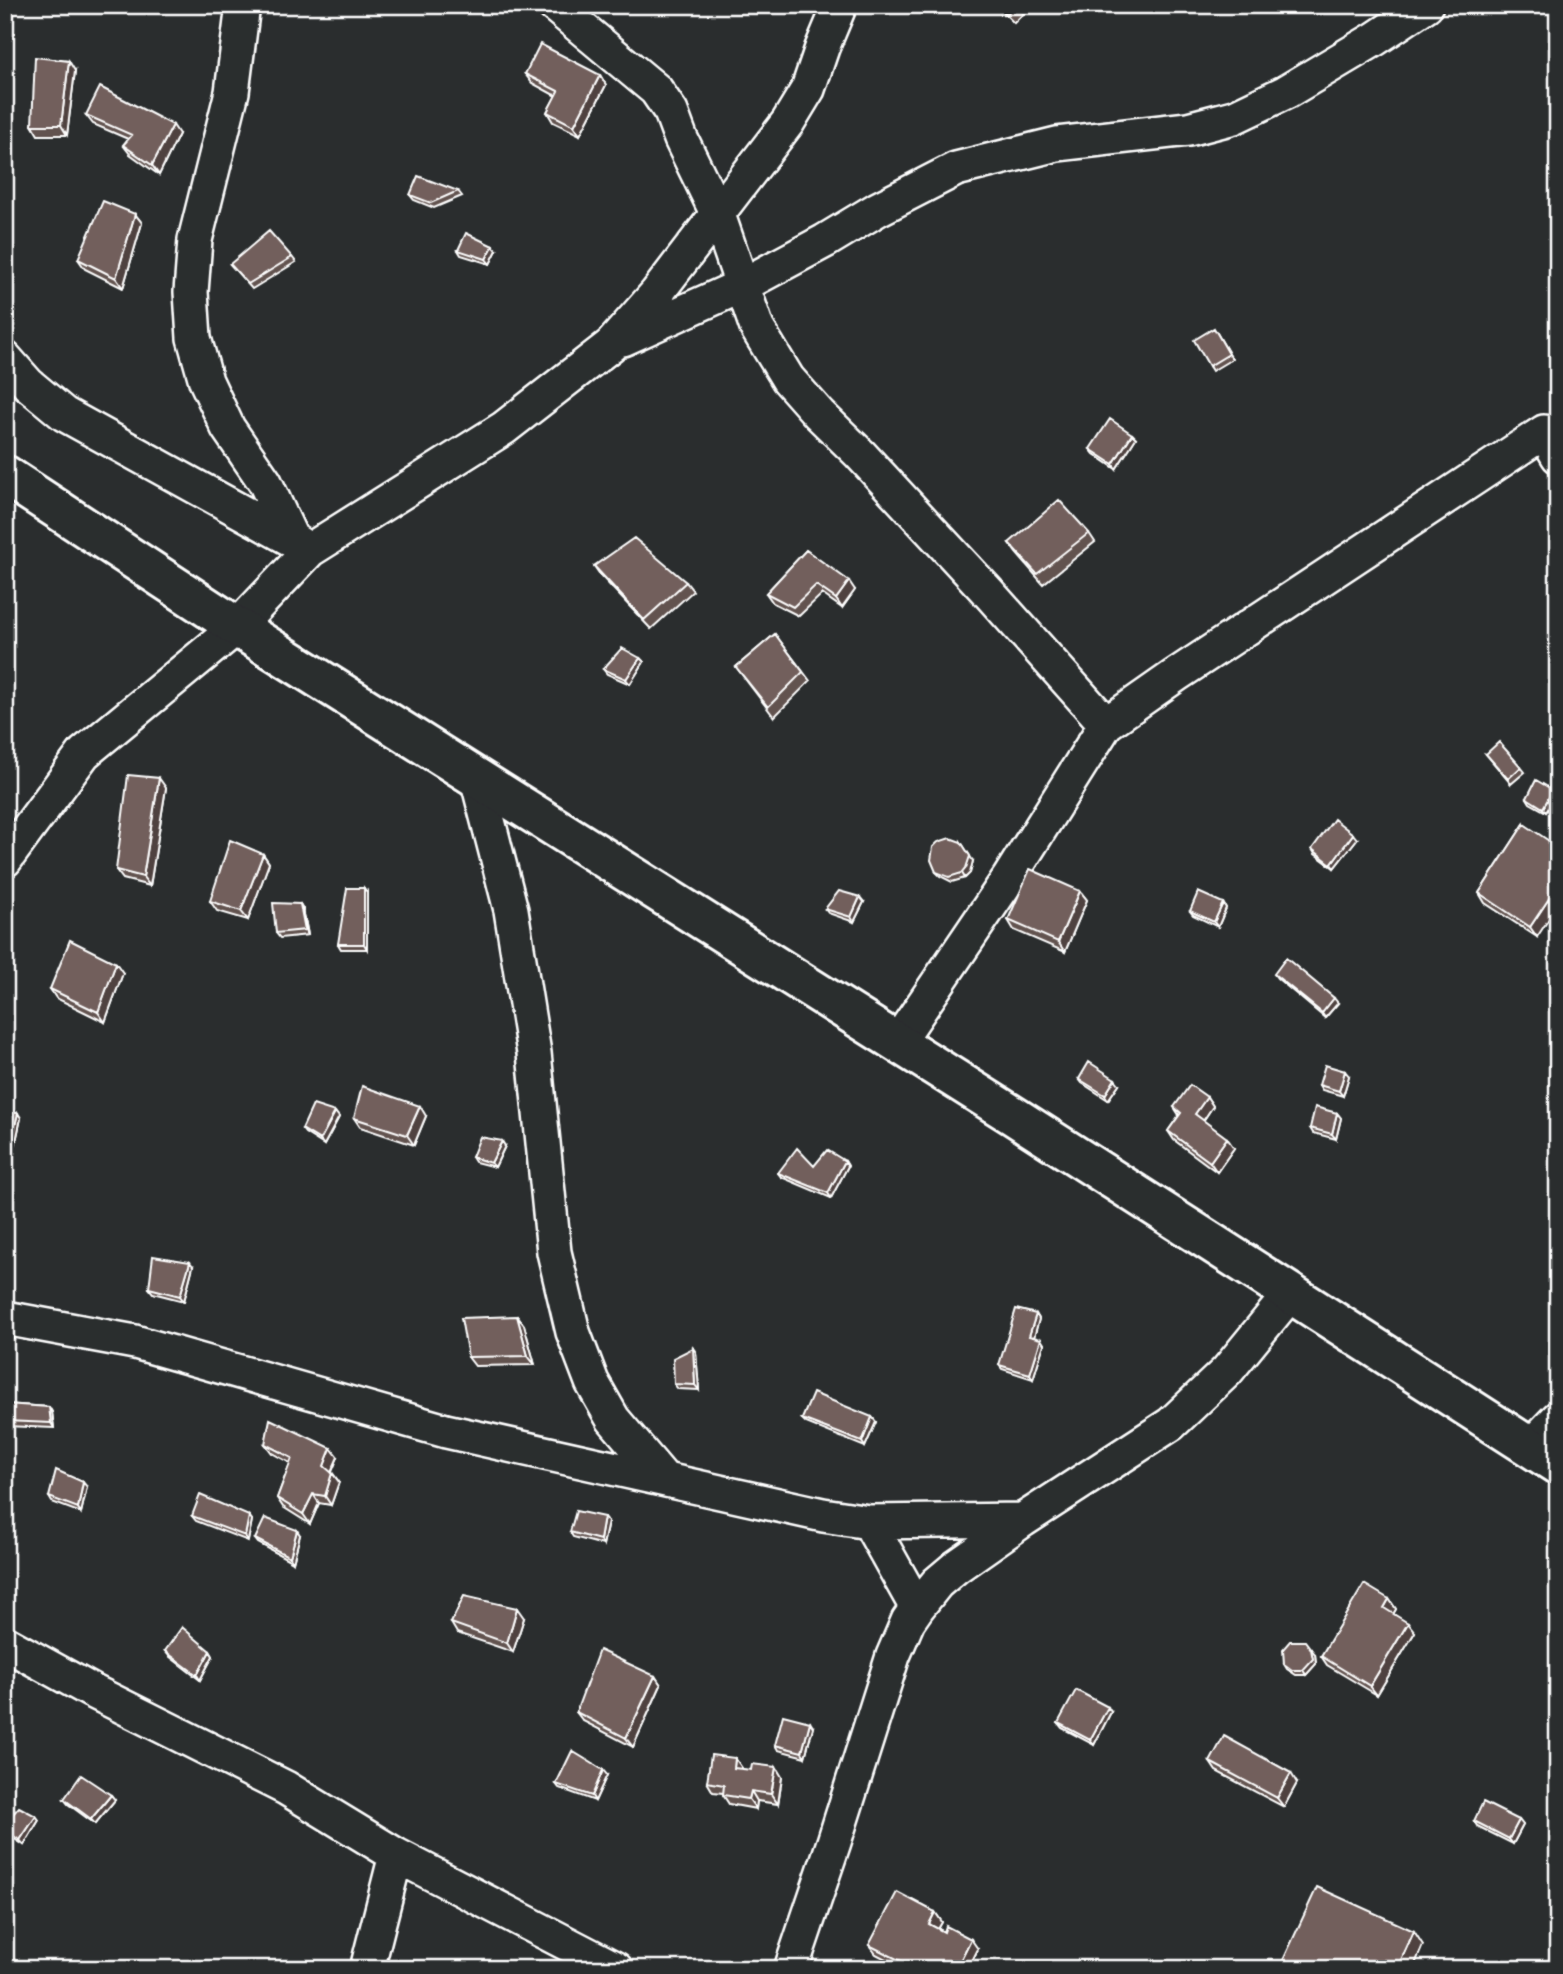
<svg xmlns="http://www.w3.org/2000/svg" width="1563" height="1974" font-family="Caveat,sans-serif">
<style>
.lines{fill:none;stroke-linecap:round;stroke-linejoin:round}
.street-casing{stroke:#fff;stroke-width:38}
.secondary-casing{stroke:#fff;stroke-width:44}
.street{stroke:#2a2d2e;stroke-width:33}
.secondary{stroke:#2a2d2e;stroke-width:38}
.wall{fill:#62524f;stroke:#fff;stroke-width:2}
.shaded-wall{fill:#504240;stroke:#fff;stroke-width:2}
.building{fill:#725f5c;stroke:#fff;stroke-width:2}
</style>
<rect width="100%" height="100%" fill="#2a2d2e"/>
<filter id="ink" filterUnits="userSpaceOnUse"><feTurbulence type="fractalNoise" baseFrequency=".0143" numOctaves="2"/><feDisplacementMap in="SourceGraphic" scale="14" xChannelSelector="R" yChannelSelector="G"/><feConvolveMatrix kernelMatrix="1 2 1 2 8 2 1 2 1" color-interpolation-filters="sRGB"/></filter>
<g filter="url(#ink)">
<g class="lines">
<g class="street-casing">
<path id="street" d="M243,5L232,92L195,240L191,292L194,338L206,381L228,428L265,482L292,540
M554,5L656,90L671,112L681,139L718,215L757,328L788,379L819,414L860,454L988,592L1106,724
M623,339L741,286L825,241L878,209L956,169L1057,144L1188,129L1234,117L1286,92L1375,39L1426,5
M5,358L28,384L64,414L298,543
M477,778L511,910L534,1053L554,1252L573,1332L592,1382L613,1419L664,1479
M5,860L84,753L237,627L310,550L504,428L611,345L656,294L788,122L808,89L822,48L840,5
M897,1043L1009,878L1106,724L1176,675L1544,432L1558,456
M5,1318L135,1342L446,1431L823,1515L869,1522L1023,1520
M1530,1447L1558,1418
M869,1522L917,1608
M5,1643L92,1691L286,1788L396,1855L616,1969
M367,1969L396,1855
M791,1969L834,1842L893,1656L908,1621L917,1608L937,1583L956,1567L1023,1520L1171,1424L1227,1371L1290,1294"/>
</g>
<g class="secondary-casing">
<path id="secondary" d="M5,475L237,627L1014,1116L1558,1465"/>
</g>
<use href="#street" class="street"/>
<use href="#secondary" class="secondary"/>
</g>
<path class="wall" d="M996,5H1032L1014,23Z
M75,71L67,135H38L32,125Z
M525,74L600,75L606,85L580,135L553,122L547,112L556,96L532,83Z
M86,115L179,134L159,175L130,154L123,145L128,139L93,124Z
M458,191L462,196L434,208L414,200L410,195Z
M135,214L142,223L123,288L85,269L78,259Z
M458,250H497L490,264L461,255Z
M292,257L296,262L252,289L230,264Z
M1217,333L1232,359L1212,371L1209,366Z
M1132,434L1136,438L1116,469L1094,454L1090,449Z
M1089,533L1095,542L1043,584L1016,553L1009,543Z
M806,550L855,590L842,608L822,594L799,616L773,603L766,593Z
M594,566L686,582L693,591L651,629L601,576Z
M775,634L810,681L774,717L736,667Z
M640,658L644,662L630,684L607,674L603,669Z
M1486,754L1521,767L1525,772L1511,784Z
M166,788L150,886L123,879L116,870Z
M1553,790L1557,795L1546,812L1530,803L1527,798Z
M1524,824L1537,937L1485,903L1479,893Z
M1357,839L1334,868L1315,854L1312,849Z
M263,854L269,863L248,920L217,911L210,901Z
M973,861L970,873L965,878L952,882L940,876L936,872Z
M1080,891L1087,900L1065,952L1014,930L1008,920Z
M367,892V949H341L338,944Z
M864,902L854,922L828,913L825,909Z
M1223,903L1226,908L1218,927L1193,915L1190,911Z
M300,904L303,909L308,935L280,938L276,933Z
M123,973L105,1022L56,998L50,989Z
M1274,974L1338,1003L1325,1018L1277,978Z
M1349,1076L1343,1096L1322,1090L1319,1085Z
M1079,1079L1119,1084L1108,1100L1082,1083Z
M1207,1097L1213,1106L1203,1121L1234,1148L1217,1172L1174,1140L1168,1131L1179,1115L1174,1107Z
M5,1112L21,1118L13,1155L5,1153Z
M335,1112L339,1117L324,1145L305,1133L302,1129Z
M1337,1113L1341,1118L1336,1139L1313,1133L1310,1128Z
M426,1116L414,1145L360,1127L354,1118Z
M505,1146L495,1167L475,1162L472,1157Z
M845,1161L848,1166L831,1198L781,1177L778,1173Z
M193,1266L184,1301L153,1293L149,1288Z
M1036,1314L1039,1319L1034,1337L1044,1344L1033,1379L1002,1369L999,1365Z
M517,1316L524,1325L535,1365L475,1366L468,1357Z
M696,1352L699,1390L678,1389L674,1384Z
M5,1404L49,1407L52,1412L54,1428L5,1426Z
M872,1417L876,1422L865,1447L806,1423L802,1419Z
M265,1444L338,1457L332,1472L339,1482L331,1505L319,1503L310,1524L283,1507L277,1498L290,1463L272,1453Z
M87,1487L81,1513L52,1502L49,1497Z
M192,1516H249L252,1520L248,1541L196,1521Z
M608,1522L603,1545L573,1537L570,1532Z
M300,1535L293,1562L258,1543L255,1539Z
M1389,1599L1396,1609L1393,1614L1415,1632L1377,1695L1327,1665L1321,1656Z
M524,1618L513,1652L457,1633L451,1623Z
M165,1651H210L213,1656L200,1680L169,1656Z
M1315,1654L1316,1664L1306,1675H1296L1287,1669L1284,1664Z
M655,1676L661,1685L633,1747L583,1721L576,1712Z
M1111,1712L1094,1745L1062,1728L1058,1723Z
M813,1727L805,1757L778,1750L775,1745Z
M735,1758L742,1769L782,1777L778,1804L757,1801L756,1809L729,1804L723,1795V1793L713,1792L707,1782Z
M1210,1762L1297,1783L1284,1807L1216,1771Z
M607,1775L595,1801L559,1788L556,1784Z
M111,1795L115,1800L95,1824L68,1804L64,1799Z
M36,1816L39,1820L24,1845L5,1833V1823Z
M1519,1820L1523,1825L1513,1844L1477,1826L1474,1821Z
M935,1912L942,1922L938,1929L978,1949L968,1969H905L876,1954L869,1945Z"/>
<path class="shaded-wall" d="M5,5H14L5,18Z
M69,61L75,71L67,135L61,125Z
M600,75L606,85L580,135L574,126Z
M173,125L179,134L159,175L152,165Z
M135,214L142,223L123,288L116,278Z
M493,246L497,250L490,264L486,259Z
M1132,434L1136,438L1116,469L1113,464Z
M849,581L855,590L842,608L836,599Z
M640,658L644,662L630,684L626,679Z
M159,778L166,788L150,886L143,877Z
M1553,790L1557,795L1546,812L1543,808Z
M1353,834L1357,839L1334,868L1331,864Z
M961,842L973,861L970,873L965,878L962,873Z
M263,854L269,863L248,920L241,911Z
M1558,885V905L1537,937L1530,927Z
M364,888L367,892V949L364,944Z
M1080,891L1087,900L1065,952L1058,942Z
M860,897L864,902L854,922L851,917Z
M1223,903L1226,908L1218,927L1214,922Z
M300,904L303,909L308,935L305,930Z
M116,963L123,973L105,1022L98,1012Z
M1334,998L1338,1003L1325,1018L1322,1013Z
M1345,1071L1349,1076L1343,1096L1339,1091Z
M1115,1079L1119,1084L1108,1100L1105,1095Z
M1207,1097L1213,1106L1201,1124L1195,1114Z
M420,1106L426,1116L414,1145L407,1135Z
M335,1112L339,1117L324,1145L320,1140Z
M18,1113L21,1118L13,1155L9,1150Z
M1337,1113L1341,1118L1336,1139L1332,1134Z
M1227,1138L1234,1148L1217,1172L1210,1162Z
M502,1141L505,1146L495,1167L491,1163Z
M845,1161L848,1166L831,1198L828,1193Z
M190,1262L193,1266L184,1301L180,1296Z
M1036,1314L1039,1319L1033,1341L1029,1336Z
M517,1316L524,1325L535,1365L528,1356Z
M1041,1339L1044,1344L1033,1379L1030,1374Z
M693,1348L696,1352L699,1390L695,1385Z
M49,1407L52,1412L54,1428L51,1423Z
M872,1417L876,1422L865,1447L862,1442Z
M331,1448L338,1457L330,1475L324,1466Z
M332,1473L339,1482L331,1505L325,1496Z
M83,1482L87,1487L81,1513L78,1508Z
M313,1494L319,1503L310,1524L303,1514Z
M249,1516L252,1520L248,1541L245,1536Z
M604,1517L608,1522L603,1545L600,1540Z
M297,1530L300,1535L293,1562L290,1557Z
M1389,1599L1396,1609L1391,1618L1384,1608Z
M517,1608L524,1618L513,1652L507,1643Z
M1408,1623L1415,1632L1377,1695L1370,1686Z
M1311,1649L1315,1654L1316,1664L1306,1675L1303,1670Z
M210,1651L213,1656L200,1680L197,1675Z
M655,1676L661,1685L633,1747L626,1738Z
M1108,1707L1111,1712L1094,1745L1090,1740Z
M810,1722L813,1727L805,1757L802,1752Z
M735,1758L742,1768L740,1777L734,1768Z
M776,1767L782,1777L778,1804L771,1794Z
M603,1770L607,1775L595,1801L592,1796Z
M1291,1773L1297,1783L1284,1807L1277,1798Z
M751,1791L757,1801L756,1809L749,1799Z
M111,1795L115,1800L95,1824L91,1819Z
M36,1816L39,1820L24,1845L20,1840Z
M1519,1820L1523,1825L1513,1844L1509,1839Z
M935,1912L942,1922L936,1933L929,1924Z
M1414,1931L1423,1945L1413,1969H1397Z
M971,1939L978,1949L968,1969H956Z"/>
<path class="building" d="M999,5H1015L1007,14Z
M540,44L600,75L574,126L547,112L558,91L525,74Z
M35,57L69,61L61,125H32Z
M100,87L173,125L152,165L123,145L132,135L86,115Z
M418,176L458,191L431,203L410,195Z
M103,201L135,214L116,278L78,259Z
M269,231L292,257L248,284L230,264Z
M466,233L493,246L486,259L458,250Z
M1214,328L1229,354L1209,366L1194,340Z
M1110,419L1132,434L1113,464L1090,449Z
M1059,500L1089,533L1037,574L1009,543Z
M634,538L686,582L644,620L594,566Z
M806,550L849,581L836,599L816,585L793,607L766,593Z
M775,634L803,672L768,707L736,667Z
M622,648L640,658L626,679L603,669Z
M1499,742L1521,767L1508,779L1486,754Z
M128,775L159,778L143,877L116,870Z
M1536,780L1553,790L1543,808L1527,798Z
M1334,819L1353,834L1331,864L1312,849Z
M1524,824L1558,847V885L1530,927L1479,893Z
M950,838L961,842L970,856L966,868L962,873L949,877L936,872L931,860L933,847L938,842Z
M230,840L263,854L241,911L210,901Z
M1030,869L1080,891L1058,942L1008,920Z
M347,888H364V944H338Z
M839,891L860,897L851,917L825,909Z
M1198,892L1223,903L1214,922L1190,911Z
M273,903L300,904L305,930L276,933Z
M70,940L116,963L98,1012L50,989Z
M1286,958L1334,998L1322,1013L1274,974Z
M1089,1062L1115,1079L1105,1095L1079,1079Z
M1325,1065L1345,1071L1339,1091L1319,1085Z
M1190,1085L1207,1097L1195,1114L1227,1138L1210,1162L1168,1131L1181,1113L1174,1107Z
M362,1086L420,1106L407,1135L354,1118Z
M313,1105L335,1112L320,1140L302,1129Z
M1315,1107L1337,1113L1332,1134L1310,1128Z
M5,1112L18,1113L9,1150L5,1149Z
M480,1137L502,1141L491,1163L472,1157Z
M797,1148L814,1166L827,1150L845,1161L828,1193L778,1173Z
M153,1256L190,1262L180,1296L149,1288Z
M1016,1309L1036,1314L1029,1336L1041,1339L1030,1374L999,1365Z
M517,1316L528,1356L468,1357L461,1318Z
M693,1348L695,1385L674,1384L673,1358Z
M813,1393L872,1417L862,1442L802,1419Z
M5,1404L49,1407L51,1423L5,1421Z
M270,1419L331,1448L324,1466L332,1473L325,1496L313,1494L303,1514L277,1498L292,1458L265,1444Z
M56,1470L83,1482L78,1508L49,1497Z
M200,1495L249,1516L245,1536L192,1516Z
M576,1511L604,1517L600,1540L570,1532Z
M265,1518L297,1530L290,1557L255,1539Z
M1364,1584L1389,1599L1384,1608L1408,1623L1370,1686L1321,1656Z
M464,1596L517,1608L507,1643L451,1623Z
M182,1627L210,1651L197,1675L165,1651Z
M1290,1641H1305L1311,1649L1313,1659L1303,1670H1292L1284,1664L1283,1649Z
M599,1650L655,1676L626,1738L576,1712Z
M1076,1690L1108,1707L1090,1740L1058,1723Z
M783,1715L810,1722L802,1752L775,1745Z
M1224,1736L1291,1773L1277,1798L1210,1762Z
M572,1751L603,1770L592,1796L556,1784Z
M711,1755L735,1758L734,1768L751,1770L752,1764L776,1767L771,1794L751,1791L749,1799L723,1795L724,1785L707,1782Z
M81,1775L111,1795L91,1819L64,1799Z
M1483,1802L1519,1820L1509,1839L1474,1821Z
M19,1807L36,1816L20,1840L5,1831V1823Z
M1317,1887L1414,1931L1397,1969H1279Z
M897,1892L935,1912L929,1924L944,1932L946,1926L971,1939L956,1969H910L911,1966L869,1945Z"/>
</g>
<rect width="1563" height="1974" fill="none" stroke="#2a2d2e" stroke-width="28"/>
<rect x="14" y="14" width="1535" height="1946" fill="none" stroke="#fff" stroke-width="2.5" filter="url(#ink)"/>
</svg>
